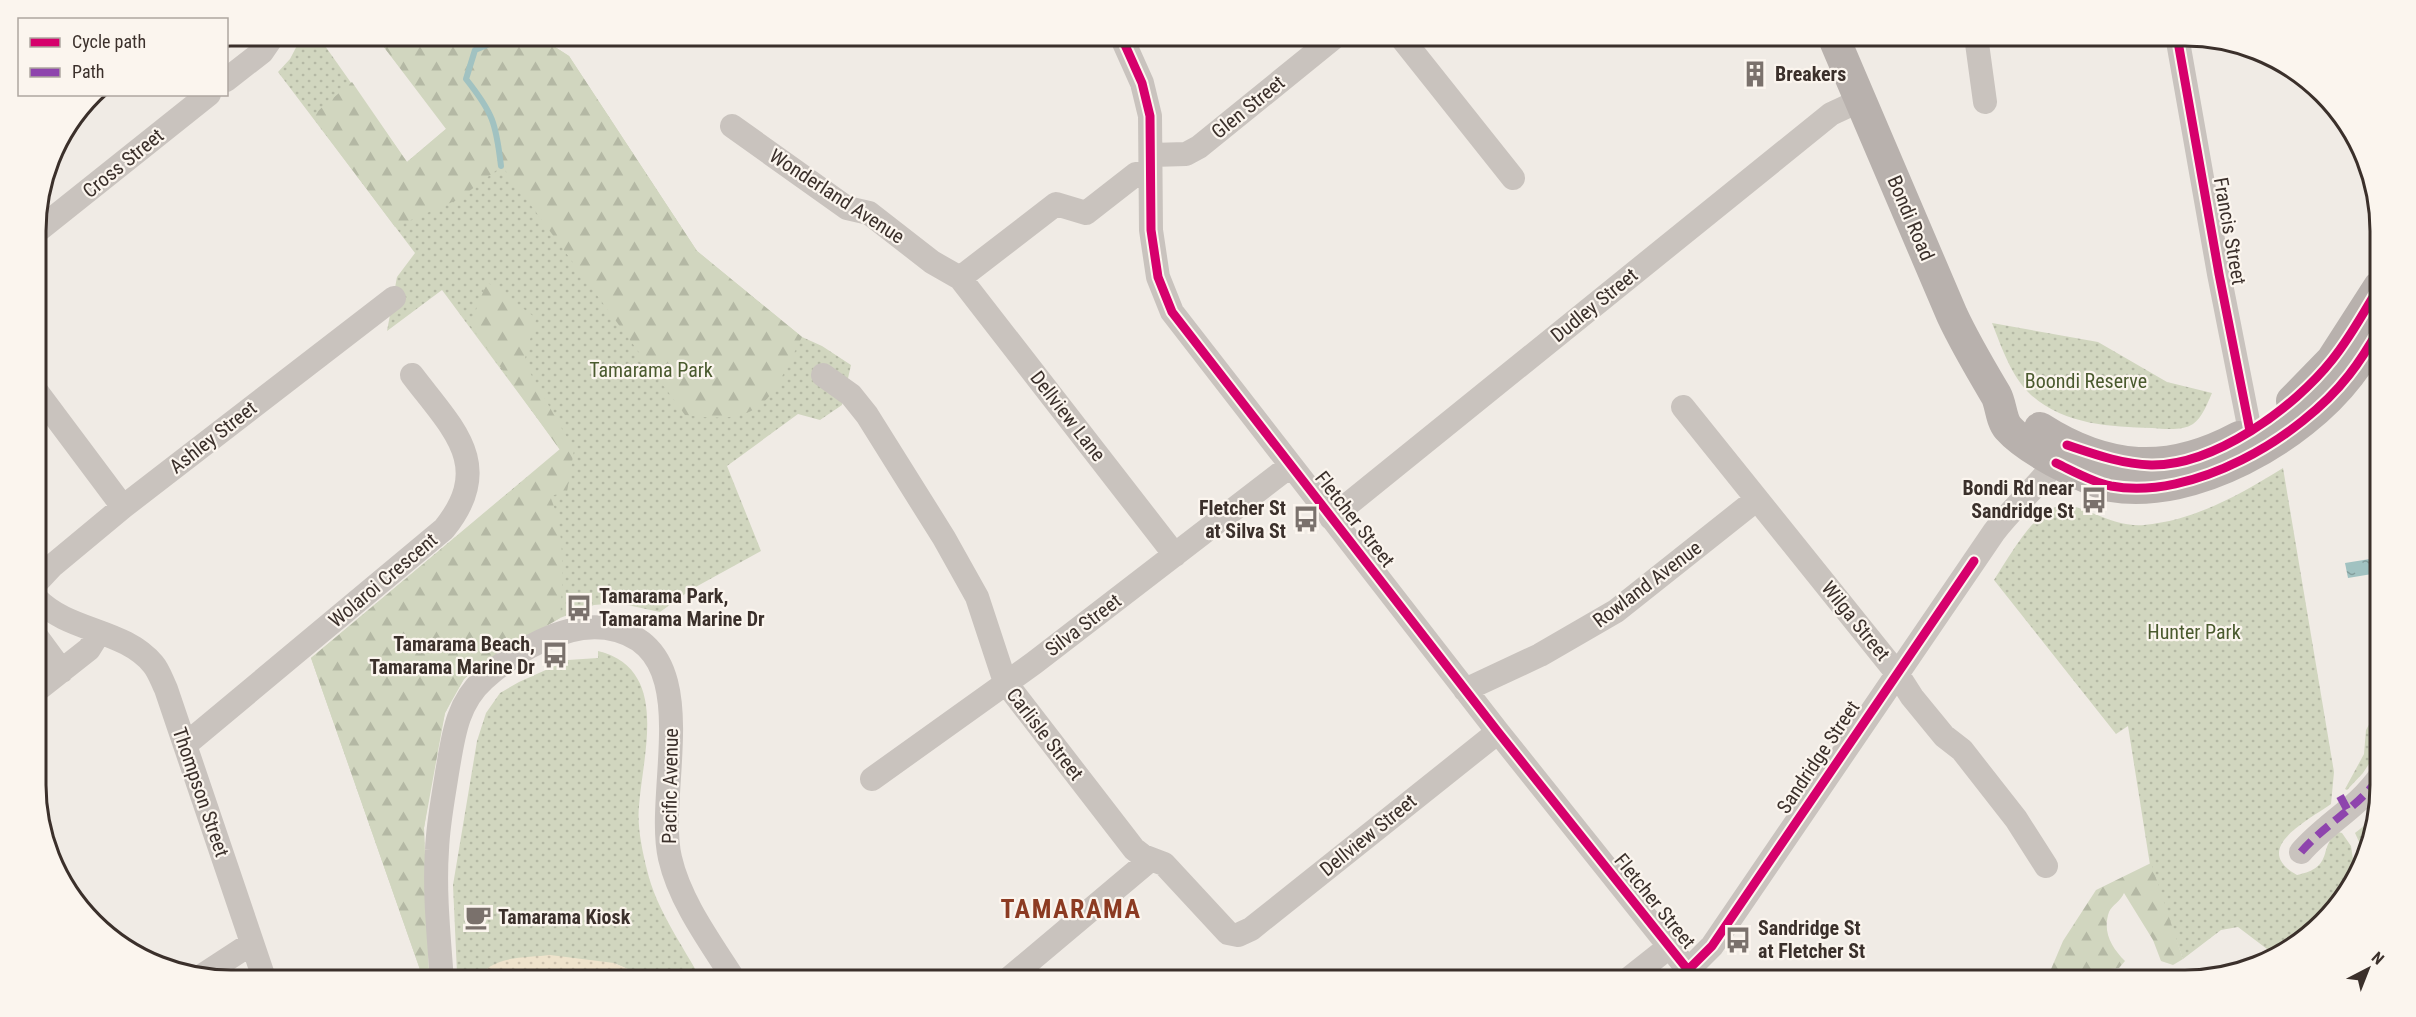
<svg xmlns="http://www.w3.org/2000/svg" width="2416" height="1017" font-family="'Roboto Condensed',sans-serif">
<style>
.grass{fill:url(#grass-dots)}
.forest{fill:url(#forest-firs)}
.sand{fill:url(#sand-dots)}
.water{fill:url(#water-ripples)}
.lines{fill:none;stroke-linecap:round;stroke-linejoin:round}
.stream{stroke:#a1c2c1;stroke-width:6}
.minor{stroke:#c9c3be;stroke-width:24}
.major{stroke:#b8b1ad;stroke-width:32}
.quiet{stroke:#8e44ad;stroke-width:8;stroke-dasharray:15 8;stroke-linecap:butt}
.cycleway-casing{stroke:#fbf5ee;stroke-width:13}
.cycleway{stroke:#d6006c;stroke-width:9}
.labels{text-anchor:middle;stroke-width:4.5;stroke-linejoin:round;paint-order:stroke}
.poi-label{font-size:20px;font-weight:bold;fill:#3b302b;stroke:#fbf5ee;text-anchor:start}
.street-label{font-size:20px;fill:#3b302b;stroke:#fbf5ee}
.park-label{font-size:20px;fill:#4a5a2e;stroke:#fbf5ee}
.district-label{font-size:26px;font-weight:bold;letter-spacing:1.5px;fill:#8c3b22;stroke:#fbf5ee}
.rim{fill:none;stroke:#3b302b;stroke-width:3}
</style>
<defs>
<pattern id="grass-dots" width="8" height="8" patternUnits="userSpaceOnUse" patternTransform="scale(1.5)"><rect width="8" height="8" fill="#d1d6bf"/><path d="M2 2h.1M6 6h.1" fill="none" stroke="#b4b8a4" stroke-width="1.8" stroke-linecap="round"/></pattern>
<pattern id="forest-firs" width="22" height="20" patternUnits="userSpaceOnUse" patternTransform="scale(1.5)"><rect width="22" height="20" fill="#d1d6bf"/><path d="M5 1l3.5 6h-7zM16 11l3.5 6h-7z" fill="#b4b8a4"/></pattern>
<pattern id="sand-dots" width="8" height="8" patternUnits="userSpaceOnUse" patternTransform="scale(1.5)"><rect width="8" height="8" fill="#efe3cc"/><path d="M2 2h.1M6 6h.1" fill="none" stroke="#cec3af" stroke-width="1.8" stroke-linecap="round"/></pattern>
<pattern id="water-ripples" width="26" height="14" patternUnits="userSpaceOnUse" patternTransform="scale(1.5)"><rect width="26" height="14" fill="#a1c2c1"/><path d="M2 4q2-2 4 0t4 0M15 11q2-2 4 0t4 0" fill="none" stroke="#849e9d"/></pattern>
</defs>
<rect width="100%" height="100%" fill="#f0ebe5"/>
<path class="grass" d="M302,36H318L407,162L447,128L377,38L379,36H538L569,56L697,251L802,337L822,346L851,365L842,405L820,420L798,414L727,466L761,551L692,589L660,612L618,603L594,605L560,618L479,665L464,679L453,697L445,713L435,757L424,828L429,981H424L311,658L560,449L442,290L387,331L397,277L415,253L278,72L290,59Z
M1992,323L2098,342L2167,382L2212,393C2208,402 2202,418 2193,424C2183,431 2164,429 2152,428C2110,427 2065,425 2031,395C2011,376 2002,348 1992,323Z
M2283,468L2334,772L2331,804C2307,821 2250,849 2297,875C2336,867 2317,847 2338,832L2342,833L2351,846L2354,866L2361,846L2355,833L2374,818L2365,860L2303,941L2271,952L2238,927L2221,930L2183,959L2151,871L2128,726L2116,734L1994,580C2008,559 2034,510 2060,506C2072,504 2084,510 2095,514C2109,520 2129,527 2144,525C2196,520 2239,495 2283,468Z
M598,651C670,669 643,752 639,806C637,826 642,850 647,870C656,909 683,946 702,981H655L614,963L480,974L478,981L457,973L453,885L477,741L486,713L500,693L519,682L568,660L598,658Z
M2380,705V747L2363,773L2347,790L2345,789L2364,754L2366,730Z"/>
<path class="forest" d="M379,36H538L569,56L697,251L802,337C770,401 765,426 685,415L502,166L459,199L395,227L312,116L352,82L407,162L446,129L377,38Z
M487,282L536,318L524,362L574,450L567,492L550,496C566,533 563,579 560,618L479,665L464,679L445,713L424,828L429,981H424L311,658L560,450L470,325Z
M2151,863L2183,959L2173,965L2161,961L2153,940L2124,893C2121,901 2112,905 2109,912C2102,932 2112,948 2125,961L2119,968L2099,970L2090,978L2081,981H2046L2063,941L2096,890Z"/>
<path class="sand" d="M550,955L614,963L655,981H478C488,955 527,958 550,955Z"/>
<path class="water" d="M2376,558L2378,573L2348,578L2345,563Z"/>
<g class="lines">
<path class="stream" d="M501,166C496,123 493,113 466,79L475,50L509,36"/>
<path class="minor" d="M1121,36L1142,83L1150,116L1151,230L1158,277L1172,312L1498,732L1697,981
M1400,36L1513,178
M1976,36L1985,102
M2177,36L2219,274L2250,431
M226,80L262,52L273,36
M732,126L847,208L869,213L932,262L960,278L1175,555
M1152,155L1186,154L1199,147L1336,36
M36,232L209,94
M960,278L1056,204L1086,213L1136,174L1150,173
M823,375L851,395L867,415L944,538L977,597L1005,682L1134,849L1143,856L1164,864L1228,933L1238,935L1251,929L1498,732
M37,392L123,507
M1683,407L1896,672L1912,697L1944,736L1962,750L2016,819L2046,866
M1331,518L1831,114L1861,100
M37,582L52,566L123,507L394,298
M37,599C69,632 124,629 153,664C159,671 162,681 166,689L265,981
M37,637L62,671
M37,690L89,649L99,633
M1465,690L1540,655L1616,611L1757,499
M185,745L444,529C496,465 452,428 412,375
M872,779L1034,663L1290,466
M2301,852C2326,823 2358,808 2380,776
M1688,970L1712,946L1994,532C2016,503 2045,481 2064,449
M203,975L252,943
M442,981C439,938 434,892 437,850C438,824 443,799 447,773C453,739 456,704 484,679C514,652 565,622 606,628C710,644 654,788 670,858C680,902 711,943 735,981
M1006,981L1151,859
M1626,981L1669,947"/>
<path class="major" d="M1833,36L1952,315C1965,343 1980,368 1996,395C2001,404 2001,420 2008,428C2023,445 2049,459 2069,469C2082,475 2097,483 2111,486C2193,500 2300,439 2349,375C2360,361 2370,345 2379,329
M2292,401L2332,360L2379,287
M2040,428C2107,471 2168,475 2239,437"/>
<path class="quiet" d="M2340,796L2348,811
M2301,852C2326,823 2358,808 2380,776"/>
<g class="cycleway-casing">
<path id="cycleway" d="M1121,36L1142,83L1150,116L1151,230L1158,277L1172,312L1498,732L1688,970L1712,946L1974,561
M2177,36L2219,274L2250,431
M2067,445C2094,454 2121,464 2151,465C2214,466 2294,408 2332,360C2350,338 2364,312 2379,287
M2056,463C2073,471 2092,482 2111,486C2192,501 2300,438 2349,375C2360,361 2370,345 2379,329"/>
</g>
<use href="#cycleway" class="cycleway"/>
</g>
<defs>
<g id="building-bare" transform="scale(2.07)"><path d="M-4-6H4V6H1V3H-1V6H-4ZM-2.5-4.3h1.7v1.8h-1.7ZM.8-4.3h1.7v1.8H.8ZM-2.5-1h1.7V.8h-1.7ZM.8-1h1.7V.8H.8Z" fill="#7a716c" stroke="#fbf5ee" stroke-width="2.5" paint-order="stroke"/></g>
<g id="bus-bare" transform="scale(2.07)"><path d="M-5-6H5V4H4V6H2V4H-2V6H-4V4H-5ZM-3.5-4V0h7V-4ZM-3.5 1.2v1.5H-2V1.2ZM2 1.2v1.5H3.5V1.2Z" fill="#7a716c" stroke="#fbf5ee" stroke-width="2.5" paint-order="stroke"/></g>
<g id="cafe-bare" transform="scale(2.07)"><path d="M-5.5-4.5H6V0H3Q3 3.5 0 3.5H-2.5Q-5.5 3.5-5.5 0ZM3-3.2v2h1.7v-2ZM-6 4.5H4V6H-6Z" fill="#7a716c" stroke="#fbf5ee" stroke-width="2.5" paint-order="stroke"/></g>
</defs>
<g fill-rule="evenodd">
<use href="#building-bare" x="1755" y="74"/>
<use href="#bus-bare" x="2094" y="500"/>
<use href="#bus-bare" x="1306" y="519"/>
<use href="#bus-bare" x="579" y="608"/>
<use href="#bus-bare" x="555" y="655"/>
<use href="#cafe-bare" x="478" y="917"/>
<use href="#bus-bare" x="1738" y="940"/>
</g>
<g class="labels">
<g class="poi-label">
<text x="1775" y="81">Breakers</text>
<text x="2074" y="495" text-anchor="end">Bondi Rd near<tspan x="2074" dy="23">Sandridge St</tspan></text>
<text x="1286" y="515" text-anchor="end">Fletcher St<tspan x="1286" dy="23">at Silva St</tspan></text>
<text x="599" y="603">Tamarama Park,<tspan x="599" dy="23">Tamarama Marine Dr</tspan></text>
<text x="535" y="651" text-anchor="end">Tamarama Beach,<tspan x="535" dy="23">Tamarama Marine Dr</tspan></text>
<text x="498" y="924">Tamarama Kiosk</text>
<text x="1758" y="935">Sandridge St<tspan x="1758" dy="23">at Fletcher St</tspan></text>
</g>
<g class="street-label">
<text transform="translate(1248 107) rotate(-39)" y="7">Glen Street</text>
<text transform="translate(123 163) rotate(-39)" y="7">Cross Street</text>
<text transform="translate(837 196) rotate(33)" y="7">Wonderland Avenue</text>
<text transform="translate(1911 218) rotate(67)" y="7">Bondi Road</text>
<text transform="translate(2230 231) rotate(80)" y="7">Francis Street</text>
<text transform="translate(1594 305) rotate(-39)" y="7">Dudley Street</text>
<text transform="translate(1068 416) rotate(52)" y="7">Dellview Lane</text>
<text transform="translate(213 437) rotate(-38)" y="7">Ashley Street</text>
<text transform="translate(1355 519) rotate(52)" y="7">Fletcher Street</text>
<text transform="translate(383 580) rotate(-40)" y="7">Wolaroi Crescent</text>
<text transform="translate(1647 584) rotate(-37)" y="7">Rowland Avenue</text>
<text transform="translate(1856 621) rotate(51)" y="7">Wilga Street</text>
<text transform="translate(1083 625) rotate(-37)" y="7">Silva Street</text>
<text transform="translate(1045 734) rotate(52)" y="7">Carlisle Street</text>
<text transform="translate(1818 757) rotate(-56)" y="7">Sandridge Street</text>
<text transform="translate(670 786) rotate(-89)" y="7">Pacific Avenue</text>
<text transform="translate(201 792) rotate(71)" y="7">Thompson Street</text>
<text transform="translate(1368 835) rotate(-39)" y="7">Dellview Street</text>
<text transform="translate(1655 901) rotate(51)" y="7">Fletcher Street</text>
</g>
<g class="park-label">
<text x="651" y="377">Tamarama Park</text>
<text x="2086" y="388">Boondi Reserve</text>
<text x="2194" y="639">Hunter Park</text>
</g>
<g class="district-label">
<text x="1071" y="918">TAMARAMA</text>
</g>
</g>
<path d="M0 0H2416V1017H0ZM231 46H2185A185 185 0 0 1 2370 231V785A185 185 0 0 1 2185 970H231A185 185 0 0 1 46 785V231A185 185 0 0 1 231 46Z" fill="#fbf5ee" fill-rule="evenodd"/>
<path class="rim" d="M231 46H2185A185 185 0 0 1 2370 231V785A185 185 0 0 1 2185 970H231A185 185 0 0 1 46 785V231A185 185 0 0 1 231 46Z"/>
<rect x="18" y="18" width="210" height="78" fill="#fbf5ee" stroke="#aea6a0" stroke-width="1.5"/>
<rect x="30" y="38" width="30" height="9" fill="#d6006c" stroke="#aea6a0" stroke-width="1.5"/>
<text x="72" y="48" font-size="18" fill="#3b302b">Cycle path</text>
<rect x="30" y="68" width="30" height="9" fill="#8e44ad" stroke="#aea6a0" stroke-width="1.5"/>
<text x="72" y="78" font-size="18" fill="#3b302b">Path</text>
<g transform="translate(2368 969) rotate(42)" stroke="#fbf5ee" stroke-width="4.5" paint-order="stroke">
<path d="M0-4.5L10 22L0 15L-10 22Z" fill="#3b302b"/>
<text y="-9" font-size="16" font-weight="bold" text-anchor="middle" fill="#3b302b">N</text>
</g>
</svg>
